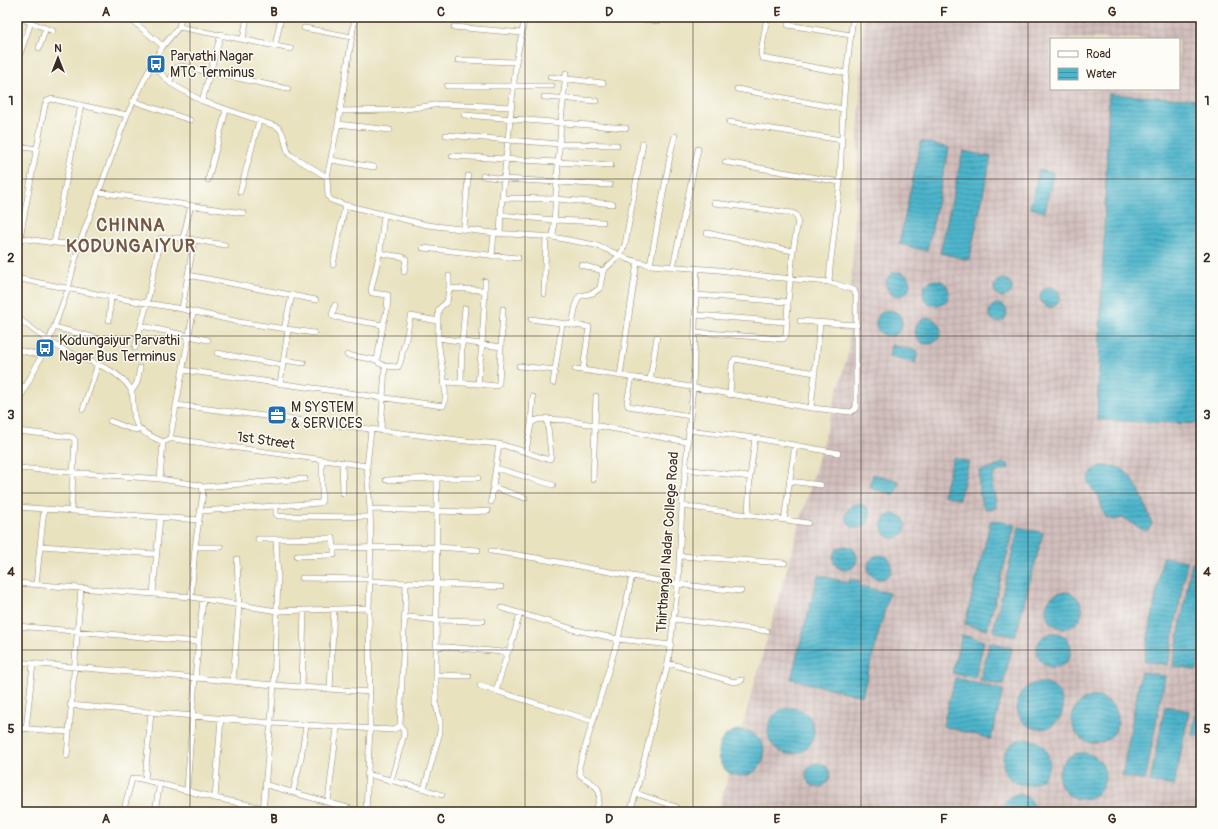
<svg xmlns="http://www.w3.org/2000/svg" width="1218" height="829" font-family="Pangolin,sans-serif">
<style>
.industrial{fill:url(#industrial-grid);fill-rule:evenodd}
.wetland{fill:url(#wetland-marsh);stroke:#6a7c4e}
.water{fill:url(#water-rules);stroke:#447075}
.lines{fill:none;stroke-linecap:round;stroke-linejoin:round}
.minor-casing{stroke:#92866e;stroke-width:6}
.minor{stroke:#fff;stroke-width:5}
.grid{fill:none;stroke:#3b2a1e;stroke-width:1;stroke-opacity:0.55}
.labels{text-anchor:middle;stroke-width:3;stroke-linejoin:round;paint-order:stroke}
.poi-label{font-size:14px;fill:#3b2a1e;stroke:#fdfcf7;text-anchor:start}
.street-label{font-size:14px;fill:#3b2a1e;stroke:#fdfcf7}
.district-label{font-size:18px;font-weight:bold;letter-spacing:1px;fill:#735943;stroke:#fdfcf7}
.neatline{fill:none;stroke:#3b2a1e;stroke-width:1.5}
.grid-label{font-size:13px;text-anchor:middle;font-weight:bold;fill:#3b2a1e}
</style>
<defs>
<pattern id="industrial-grid" width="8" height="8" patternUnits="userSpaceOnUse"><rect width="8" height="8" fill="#d1bfbd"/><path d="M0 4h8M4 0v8" fill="none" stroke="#b4a4a2"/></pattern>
<pattern id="wetland-marsh" width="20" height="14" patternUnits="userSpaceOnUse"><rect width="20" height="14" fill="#9acd7d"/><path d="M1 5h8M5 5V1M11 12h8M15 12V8" fill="none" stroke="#86b06c"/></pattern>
<pattern id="water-rules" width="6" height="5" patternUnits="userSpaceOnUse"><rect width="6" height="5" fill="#4db5cc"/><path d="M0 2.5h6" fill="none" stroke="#4193a5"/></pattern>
</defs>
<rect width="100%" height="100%" fill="#fdfcf7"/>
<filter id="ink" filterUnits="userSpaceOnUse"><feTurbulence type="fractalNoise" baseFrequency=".025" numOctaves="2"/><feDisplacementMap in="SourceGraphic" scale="8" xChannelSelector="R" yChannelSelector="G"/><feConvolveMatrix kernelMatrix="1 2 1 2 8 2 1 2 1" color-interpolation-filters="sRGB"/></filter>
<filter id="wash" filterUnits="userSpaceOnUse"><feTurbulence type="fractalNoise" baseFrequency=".012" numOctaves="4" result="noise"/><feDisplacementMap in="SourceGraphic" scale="16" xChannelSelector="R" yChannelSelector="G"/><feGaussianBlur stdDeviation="0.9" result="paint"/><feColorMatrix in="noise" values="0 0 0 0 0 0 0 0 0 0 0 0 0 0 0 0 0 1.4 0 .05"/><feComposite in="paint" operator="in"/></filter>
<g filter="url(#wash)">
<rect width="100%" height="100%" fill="#e8e2bf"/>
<path class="industrial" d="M864,17H1201V812H718L848,354ZM1051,39H1179V89H1051Z"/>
<path class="wetland" d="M1198,17H1201V82H1194Z"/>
<path class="water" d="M1109,94L1201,100V424L1097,420Z
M921,141L949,148L927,251L899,244Z
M963,151L991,157L969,260L940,253Z
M1039,170L1053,173L1045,212L1030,208Z
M886 284a12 12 0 1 1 24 0a12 12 0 1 1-24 0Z
M994 288a9 9 0 1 1 18 0a9 9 0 1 1-18 0Z
M923 293a13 13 0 1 1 26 0a13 13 0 1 1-26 0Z
M1040 297a10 10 0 1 1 20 0a10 10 0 1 1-20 0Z
M989 313a9 9 0 1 1 18 0a9 9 0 1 1-18 0Z
M876 323a13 13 0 1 1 26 0a13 13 0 1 1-26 0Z
M915 331a13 13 0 1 1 26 0a13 13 0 1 1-26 0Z
M891,345L918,351L915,363L889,357Z
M953,458L969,462L959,499L943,495Z
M1002,463L1008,464L1009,467L1008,469L999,471L994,474C990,487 996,496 996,508C992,510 990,511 986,509C979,505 977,476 981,470L991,469Z
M1102,466C1108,466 1114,466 1120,468C1136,476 1148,509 1152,525L1148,530H1143L1124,518L1114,520L1106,518L1104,514L1099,497L1088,483C1088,473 1093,470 1102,466Z
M873,474L899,481L895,495L870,488Z
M846 516a12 12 0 1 1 24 0a12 12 0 1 1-24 0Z
M882 526a12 12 0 1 1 24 0a12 12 0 1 1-24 0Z
M991,520L1015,525L987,630L965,624Z
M1019,527L1043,533L1015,637L993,631Z
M833 558a12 12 0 1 1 24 0a12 12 0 1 1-24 0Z
M868 567a12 12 0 1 1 24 0a12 12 0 1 1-24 0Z
M1163,557L1187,561L1168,665L1144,661Z
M1192,562L1201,564V648L1197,671L1173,666Z
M818,575L849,583L850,579L860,581L859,586L889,593L862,696L791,679Z
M1046 610a18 18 0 1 1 36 0a18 18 0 1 1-36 0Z
M1037 650a17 17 0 1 1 34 0a17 17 0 1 1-34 0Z
M962,635L984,641L975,678L952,673Z
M990,642L1012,648L1003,685L980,680Z
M1141,672L1165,676L1145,781L1122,776Z
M955,678L1003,690L991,739L943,726Z
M1017 706a23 23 0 1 1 46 0a23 23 0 1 1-46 0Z
M1201,686V737L1192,735Z
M1072 720a23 23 0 1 1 46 0a23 23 0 1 1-46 0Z
M1165,706L1189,711L1174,786L1150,782Z
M768 731a23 23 0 1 1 46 0a23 23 0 1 1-46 0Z
M718 753a23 23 0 1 1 46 0a23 23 0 1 1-46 0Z
M1003 762a23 23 0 1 1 46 0a23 23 0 1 1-46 0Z
M1059 776a23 23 0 1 1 46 0a23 23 0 1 1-46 0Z
M806 775a12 12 0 1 1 24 0a12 12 0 1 1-24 0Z
M1017,794C1027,795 1034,801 1035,812H1002C1002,802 1008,797 1017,794Z"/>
</g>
<g filter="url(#ink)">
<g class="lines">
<g class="minor-casing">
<path id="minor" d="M17,17L53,31
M128,17L163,46
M582,17L605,20
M625,17L658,21L661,20L662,17
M767,17L761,53L762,58L846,73
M788,25L851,35
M179,27L291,49
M454,27L522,33
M304,28L352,37
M243,39L247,17
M275,46L281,17
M39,48L46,28
M458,60L516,62
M17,63L31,22
M152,64L170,83L202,101L278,127C286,135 284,144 289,154L327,177L328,196L331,200L345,205L427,225L494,233L553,237L595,245L620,255L627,259L650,265L719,270L771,277L829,282L830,268L840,182L843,109L845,83L853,17
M550,77L603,83
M170,83C172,76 172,66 182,66L288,89
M447,86H552
M737,89L843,109
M544,97L597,101
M133,101L190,120
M202,101L221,34
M340,111L399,110L441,104L512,107
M464,115L626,128
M729,122L842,140
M338,124L390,130
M446,135L560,144L617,145
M17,146L37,149
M452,156L611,165
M331,160L374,167
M725,162L840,182
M483,176L504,179L610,185
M327,177L338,124L355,17
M208,180L226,110
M98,192L243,213
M240,192L259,121
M502,198L556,199L613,204
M384,215L380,251L384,254L403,257L406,259L404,272
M501,215L554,220L603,222
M464,229L468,176
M500,233L502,198L516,62L525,17
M707,233L793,251
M553,237L561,122L566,73
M20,238L54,243L127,248
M183,238L191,205
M54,243L81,105
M423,248L518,258
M380,251L371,290L372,293L388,295L387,310L383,325
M17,253L45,105L47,101L52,99L127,115
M492,256L494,233
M333,265L345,205
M581,265L603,271
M650,265L671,151L675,136
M673,267L698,149
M188,275L316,300
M17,277L20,279L122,299L182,309L239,322L314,333
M449,288V276
M485,291V281
M544,294L546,237
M696,295L788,302L793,251L798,220L796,215L792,213L714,203
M182,309L194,240
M696,315L787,322
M17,317C32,329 47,341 64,350C86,362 115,366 130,388C133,393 133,398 133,403C134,431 139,430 163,442
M531,319L589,327L583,370
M109,320L111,297
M438,321C438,308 438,309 447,302L449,288L481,290L485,291L482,344L478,384L445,382
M800,321L857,325
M572,325L577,300L580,296L593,293L600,288L603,271L620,255L625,245L643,143
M142,326L208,340
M54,327L96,338
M284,329L292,295
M695,332L783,339L786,336L788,302
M438,338L501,347
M135,348L147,303L161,238H183L225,245
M17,350L41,355
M217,353L282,365
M347,355L377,360
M283,360L304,363
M519,366L555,370
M575,369L650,380L811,408L851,412L855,409L856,406V295L854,290L829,282
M183,370L443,406C450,397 439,353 438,340C438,334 438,327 438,321L411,316L410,318C408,328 407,336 404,346C401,352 403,361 398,367L385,366L379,363L377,360L383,325L334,317L332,315L335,305
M620,376L637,262
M632,377L627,402L628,406L690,416
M650,380L657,337
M461,383L462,341L465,308
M553,383L562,324
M280,384L288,330
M478,384L496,386L499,383L503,309
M17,385L25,387
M131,392L137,383L140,368
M730,395L732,363L735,359L815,373
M17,404L49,341L68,289L79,245L127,115L152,64L163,46L179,27L181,17
M176,405L466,441L499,444L526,452L531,424L534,421L541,419L566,420L687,442
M811,408L820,323
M83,409L98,364
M110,421L131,429L140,430
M531,424L533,397
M688,430L755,438L838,453
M17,431L72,437L75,440L71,511
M381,431L385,366
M170,439L193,313
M163,442L170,439H174L367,466
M499,444L493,487L525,498
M526,452L546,459H550L551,455L547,418
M342,462L343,493
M17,468L160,479L199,485L202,487L203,493L195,547L191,597
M496,468L553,485
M685,469L750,477
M160,479L163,442
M386,480L437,478H478
M593,480L596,396
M789,481L821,485
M202,487L305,479
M491,502L493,487
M276,506V514L278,516L370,517
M682,506L808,523
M17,507L199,520
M370,509L469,512L488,511
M200,511L320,503L322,501V460
M748,515L750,477L755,438
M784,520L795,445
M258,539H276
M41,546L156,554
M195,547H221
M491,551C539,557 585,568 632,576C668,583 704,588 741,591
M297,556L334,555V548L437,547L478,550
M680,556L785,563
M302,578L370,579
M370,581L407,583
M17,583L191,597L277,611L369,608
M36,584L44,509
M153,593L160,518
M502,608L576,630L618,639L671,645
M405,619L410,617L436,620L483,621
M674,619L767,631
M17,626L199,642
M436,646L503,652L508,651L510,649L520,613
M17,662L274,685L370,692
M668,663L734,682L742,680
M436,675L469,676
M233,681L239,605L237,559
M480,686L593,721
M302,687L304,610
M330,689L334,609
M496,691L508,651
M70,705L272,723L393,730L400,726L406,584L409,582L501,587
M151,712L145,780L215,798L264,808
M17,728L69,732
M26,729L33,664
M67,756L81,589
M367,774L424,789L440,732V721L436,705V679L437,478
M391,781L404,734L403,729L400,726
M267,785L362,812
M424,789L442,795
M187,790L195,678L203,599
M293,792L301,758L306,725
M636,793L676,807
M215,798L221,718
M328,802L337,727
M125,805L132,779L136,778L145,780
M155,811L160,783
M263,812L274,685L278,578L276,539L333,538L334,548
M366,812L370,728L369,608L371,538L370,509L367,466L371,430
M596,812C603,787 600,789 580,775L579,767L618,639L632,576
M630,812L636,793L668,663L678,584L682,506L693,387L697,269"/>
</g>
<use href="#minor" class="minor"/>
</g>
</g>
<path class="grid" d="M190,17V812M357,17V812M525,17V812M693,17V812M861,17V812M1028,17V812M17,179H1201M17,336H1201M17,493H1201M17,650H1201"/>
<defs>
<g id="bus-square" transform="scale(1)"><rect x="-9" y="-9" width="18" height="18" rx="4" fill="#1f6fb2" stroke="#fdfcf7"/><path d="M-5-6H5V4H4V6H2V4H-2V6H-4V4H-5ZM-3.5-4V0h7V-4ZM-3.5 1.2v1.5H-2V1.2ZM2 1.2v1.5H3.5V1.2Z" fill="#fff"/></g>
<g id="office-square" transform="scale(1)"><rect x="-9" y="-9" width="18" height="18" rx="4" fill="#1f6fb2" stroke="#fdfcf7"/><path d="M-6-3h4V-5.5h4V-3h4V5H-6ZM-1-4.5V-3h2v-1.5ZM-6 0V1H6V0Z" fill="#fff"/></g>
</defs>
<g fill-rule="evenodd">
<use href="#bus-square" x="156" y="64"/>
<use href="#bus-square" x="45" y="348"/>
<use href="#office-square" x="277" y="415"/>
</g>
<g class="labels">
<g class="poi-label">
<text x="170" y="61">Parvathi Nagar<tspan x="170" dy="16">MTC Terminus</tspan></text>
<text x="59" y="345">Kodungaiyur Parvathi<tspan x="59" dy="16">Nagar Bus Terminus</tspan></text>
<text x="291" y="412">M SYSTEM<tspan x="291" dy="16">&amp; SERVICES</tspan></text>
</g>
<g class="street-label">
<text transform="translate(266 440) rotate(8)" y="5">1st Street</text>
<text transform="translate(667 542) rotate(-86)" y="5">Thirthangal Nadar College Road</text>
</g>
<g class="district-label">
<text x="131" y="231">CHINNA<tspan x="131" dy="21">KODUNGAIYUR</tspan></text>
</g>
</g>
<rect width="1218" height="829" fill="none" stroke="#fdfcf7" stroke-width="44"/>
<rect x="1050" y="38" width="130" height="52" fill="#fdfcf7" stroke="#afa8a0"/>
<rect x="1058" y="51" width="20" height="6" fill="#ffffff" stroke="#afa8a0"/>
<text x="1086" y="58" font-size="12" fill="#3b2a1e">Road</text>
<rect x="1058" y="68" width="20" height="12" fill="url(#water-rules)" stroke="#afa8a0"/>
<text x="1086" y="78" font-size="12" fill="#3b2a1e">Water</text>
<g transform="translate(58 58)" stroke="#fdfcf7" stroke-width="3" paint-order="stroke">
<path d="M0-3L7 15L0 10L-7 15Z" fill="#3b2a1e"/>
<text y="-6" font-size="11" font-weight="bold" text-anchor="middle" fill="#3b2a1e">N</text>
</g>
<rect x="22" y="22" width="1174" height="785" class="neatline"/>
<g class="grid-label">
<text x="106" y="16">A</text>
<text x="274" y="16">B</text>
<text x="441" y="16">C</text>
<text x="609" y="16">D</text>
<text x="777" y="16">E</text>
<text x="944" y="16">F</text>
<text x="1112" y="16">G</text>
<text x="11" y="105">1</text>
<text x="1207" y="105">1</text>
<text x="11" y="262">2</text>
<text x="1207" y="262">2</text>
<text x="11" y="419">3</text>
<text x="1207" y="419">3</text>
<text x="11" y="576">4</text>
<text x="1207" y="576">4</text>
<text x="11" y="733">5</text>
<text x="1207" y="733">5</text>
<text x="106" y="823">A</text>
<text x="274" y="823">B</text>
<text x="441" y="823">C</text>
<text x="609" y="823">D</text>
<text x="777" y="823">E</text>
<text x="944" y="823">F</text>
<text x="1112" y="823">G</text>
</g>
</svg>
